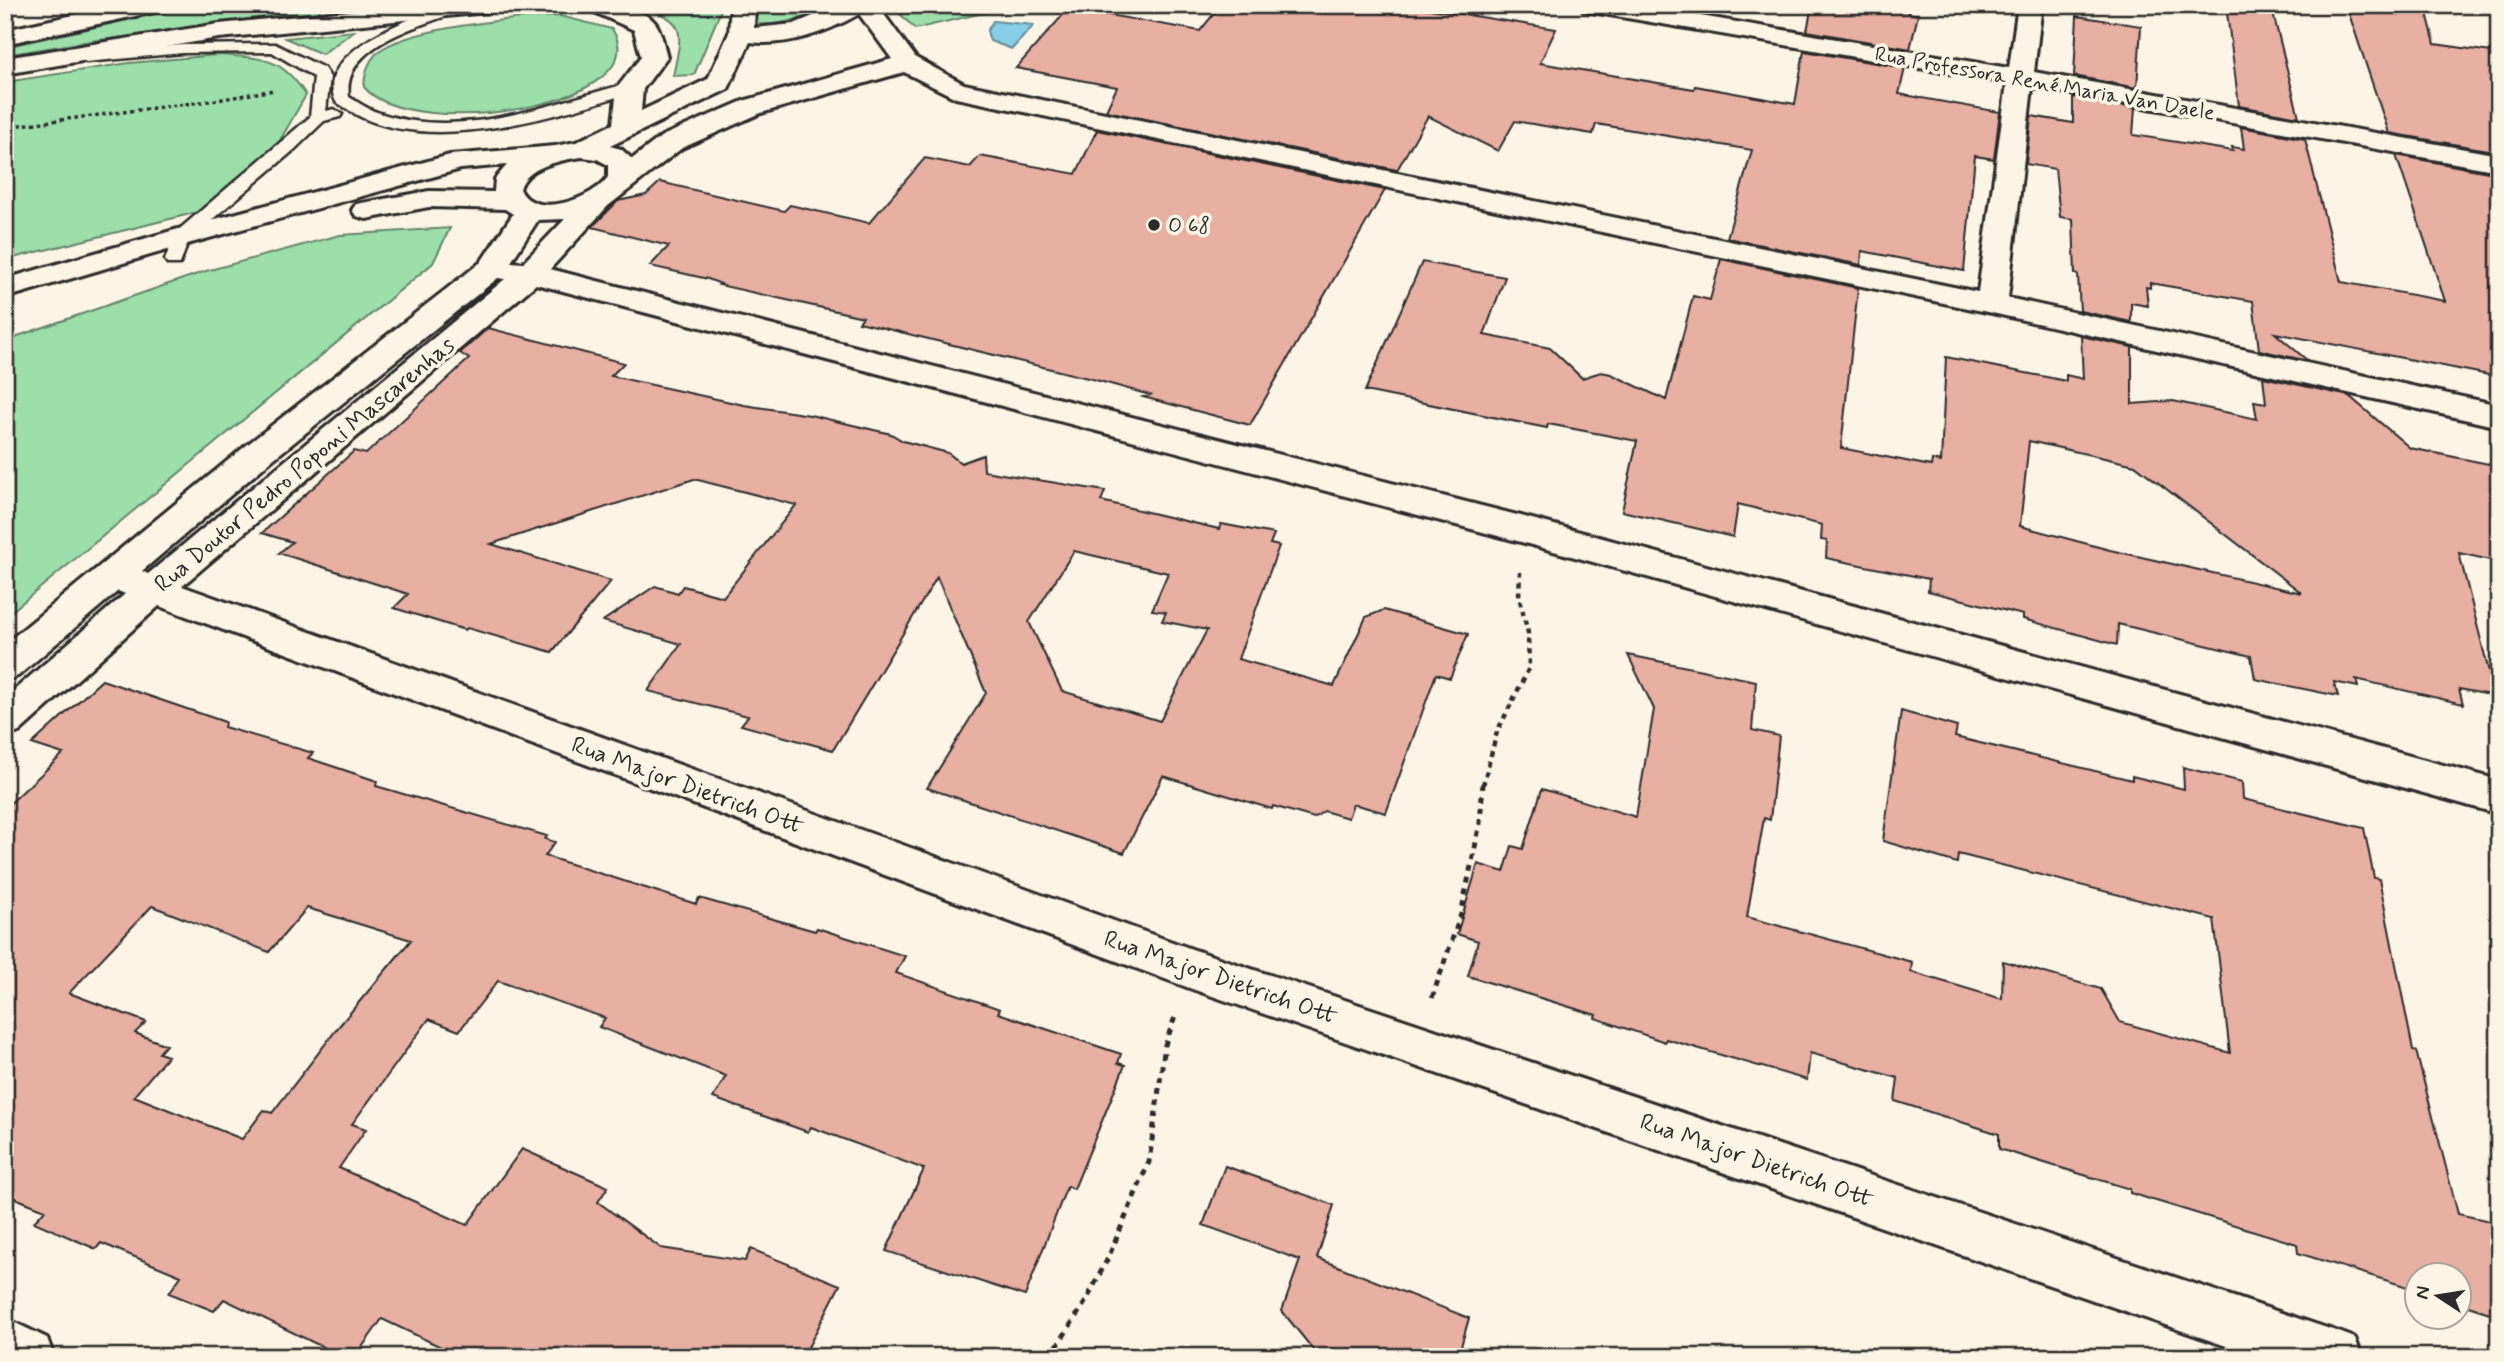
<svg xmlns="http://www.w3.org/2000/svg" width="2504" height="1362" font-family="Mynerve,sans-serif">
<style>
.green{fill:#9cdfab;stroke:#64856b;stroke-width:2}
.water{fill:#87cee8;stroke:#628d9c;stroke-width:2}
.building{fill:#e8afa3;stroke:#2b2b2b;stroke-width:2;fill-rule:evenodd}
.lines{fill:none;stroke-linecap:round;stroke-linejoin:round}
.service-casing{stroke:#2b2b2b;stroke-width:5}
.minor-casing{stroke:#2b2b2b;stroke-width:6}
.secondary-casing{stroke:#2b2b2b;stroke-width:6}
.path-far2{stroke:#2b2b2b;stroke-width:3.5;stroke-dasharray:3.5 3.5;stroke-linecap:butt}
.path-far1{stroke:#2b2b2b;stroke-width:4.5;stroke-dasharray:5 5;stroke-linecap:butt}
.path{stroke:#2b2b2b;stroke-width:5;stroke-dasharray:6 6;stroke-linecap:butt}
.service{fill:#fcf5e5;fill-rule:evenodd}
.minor{fill:#fcf5e5;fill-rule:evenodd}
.secondary{fill:#fcf5e5;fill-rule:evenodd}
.poi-dot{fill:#2b2b2b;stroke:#fcf5e5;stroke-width:2.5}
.labels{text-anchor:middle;stroke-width:7;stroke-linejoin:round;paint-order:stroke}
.far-street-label{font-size:21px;fill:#2b2b2b;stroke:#fcf5e5}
.far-poi-label{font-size:21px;fill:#2b2b2b;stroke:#fcf5e5;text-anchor:start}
.street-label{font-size:24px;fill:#2b2b2b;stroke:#fcf5e5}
</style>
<rect width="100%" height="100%" fill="#fcf5e5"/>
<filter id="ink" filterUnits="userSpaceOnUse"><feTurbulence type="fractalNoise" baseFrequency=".0143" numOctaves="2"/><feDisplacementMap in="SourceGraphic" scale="14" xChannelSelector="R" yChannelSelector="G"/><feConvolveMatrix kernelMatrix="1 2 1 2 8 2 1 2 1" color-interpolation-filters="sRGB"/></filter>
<g filter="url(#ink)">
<path class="green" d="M196,5H319L320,14L91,41L5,55V47Z
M632,5H723L694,75L673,76C684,26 686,19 632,5Z
M759,5H830C809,17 781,26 757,24Z
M891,5H1017L915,29Z
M560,16L612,29C661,105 411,144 364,87C365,74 367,63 377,53C403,28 521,17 560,16Z
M354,31L322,54L285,38Z
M217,55C261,58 280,55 306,95L275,149L206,210L5,260V82L129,63Z
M450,228L433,263L5,617V345L21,335L206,271L340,235Z"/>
<path class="water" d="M993,21L1034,25L1012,49L990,41L987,31Z"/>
<path class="building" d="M1221,5H1405L1556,29L1540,63L1694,89L1695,86L1795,104L1804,51L1905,68L1899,94L2000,112L1994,159L1975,156L1964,271L1862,251L1861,265L1727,238L1752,150L1596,124L1593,134L1515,121L1498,151L1428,116L1397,170L1106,111L1117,87L1016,68L1069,8L1200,31Z
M1812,5H1911L1908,13L1918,15L1910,49L1807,31Z
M2226,5H2271L2299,117L2239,106Z
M2346,5H2425L2435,44L2499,53V152L2389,133Z
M2077,16L2141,26L2137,88L2074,76Z
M2073,97L2135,108L2133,135L2233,151L2232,147L2244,149L2241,127L2305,139L2341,282L2445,301L2396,155L2499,174V377L2275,333L2308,361L2259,350L2253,301L2150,283V288L2146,287L2148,306L2131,303V322L2080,311L2078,275L2075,274L2073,219L2060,217L2055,169L2026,164L2031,116L2073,123Z
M1097,130L1385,190L1250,425L1143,397L1150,395L1096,380L859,322L863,317L719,285L721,284L708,279L650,266L669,246L592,227L618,201L646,195L660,182L784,211L790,205L869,223L925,158L970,167L980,156L1076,174Z
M1721,259L1858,288L1841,448L1931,466L1932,460L1941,462L1946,357L2066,381V375L2083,379L2081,336L2132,347V404L2173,401L2257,419L2254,401L2266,403L2263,377L2349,396L2410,448L2499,466V562L2459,553L2495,696L2459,689L2463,704L2356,679L2358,687L2334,682L2338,696L2255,679L2251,656L2118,624L2117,645L2023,619V615L1928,591L1929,579L1826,558L1827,541L1821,540L1822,525L1738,504L1733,537L1622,511L1637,441L1548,424L1547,428L1365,391L1422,262L1505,277L1484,335L1550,348L1582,378L1601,372L1611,374L1666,400L1693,296L1710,300ZM2029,441L2135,465L2302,593L2110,550L2020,526Z
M488,328L624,363L611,376L744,405L810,415L891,434L903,441L948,453L961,463L983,455L984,471L1105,491L1101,501L1219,529L1221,524L1274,534L1270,544L1279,546L1238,659L1334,686L1366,617L1384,610L1468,634L1450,678L1436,674L1386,813L1353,804L1348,818L1324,811L1314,818L1273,806L1272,809L1163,776L1124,853L927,788L986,693L937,577L833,750L741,725L748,716L648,691L681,644L603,621L655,586L678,593L683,586L723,597L796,505L694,479L491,544L611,581L552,652L467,628L465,630L394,608L408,594L279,553L292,542L262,533L354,451L366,454L469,359L460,353ZM1074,551L1168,573L1152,610L1166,612L1162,621L1207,630L1160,721L1062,691L1029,622Z
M1628,655L1756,681L1752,730L1779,736L1770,820L1764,818L1747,917L1912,962L1911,972L2002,999L2003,961L2101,989L2120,1022L2230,1053L2214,919L1958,854L1957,863L1883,841L1901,711L1957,727L1955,737L2132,780V776L2184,789L2183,767L2242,782L2243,799L2364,828L2374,878L2379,879L2413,1050L2416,1051L2458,1214L2499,1223V1316L2459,1303V1275H2417V1290L2298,1253L2297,1244L2130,1193V1189L1999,1149V1134L1895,1101L1898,1078L1810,1053L1807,1080L1666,1039L1665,1042L1595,1018L1596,1015L1468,976L1478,941L1457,934L1478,864L1504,872L1512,846L1523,849L1542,789L1636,817L1654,709Z
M102,680L225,722L224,727L313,753L308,758L377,781L376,786L547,836L545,839L555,842L545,856L696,904L699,898L815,931L817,928L905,956L896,973L1000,1009L998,1013L1121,1054L1118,1063L1125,1065L1074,1189L1067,1186L1025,1296L886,1251L924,1169L811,1127L808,1132L713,1098L726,1076L599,1027L605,1018L498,981L459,1031L429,1019L352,1124L366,1129L339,1168L467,1225L522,1149L608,1187L598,1202L661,1248L745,1261L751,1249L840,1285L803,1357H462L382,1319L355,1357H343L224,1299L214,1311L169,1293L181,1276L101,1243L96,1249L34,1222L45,1210L5,1194V808L63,754L32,744ZM152,906L269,952L307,908L411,940L340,1025L272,1113L264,1110L242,1139L134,1096L168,1056L159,1053L166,1045L135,1033L146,1022L69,993Z
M1225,1166L1334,1205L1317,1258L1469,1318L1458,1357H1319L1282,1311L1300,1260L1203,1225Z"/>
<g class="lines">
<g class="service-casing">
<path id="service" d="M446,7L451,8V14C415,28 342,46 349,97C358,102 367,109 377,112C460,142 550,103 630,83L638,88L635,91C560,116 440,152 363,118C354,114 345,107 336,102C312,53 412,16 446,7Z
M275,44L324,68L330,77L326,111L334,109L342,114L340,117L324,121L294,150L189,239L180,264H168L165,260L175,233L310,117L314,77L272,52L183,53L86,62L79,58L86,54L183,45Z"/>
</g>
<g class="minor-casing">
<path id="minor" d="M587,5C605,5 645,7 656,24C662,33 664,47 667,57L643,89L641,111L708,79L729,33L731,5H755L754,28L794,24L839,5H877L916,58L964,84L1978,292L2007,83L1592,12L1583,10L1580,5H1636L2009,68L2018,5H2042L2034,72L2499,155V171L2032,87L2008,298L2499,405V427L1992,313L956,98L904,72L761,113L682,148L608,206L550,269L1521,516L2499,780V814L1521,542L536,284L182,586L1192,949L2336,1331L2355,1338L2362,1357H2258L1192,989L159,606L19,732L5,737V698L125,594L118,591L18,676L5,681V644L248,444L481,262L513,214L505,209L429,207L366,219L356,216L352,210L356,204L429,191L494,192L495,179L507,165L461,169L191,243L5,298V279L171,231L450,155L555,146L576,142L613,124L617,88L641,57L634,30L590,10ZM859,14L892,59L743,101L662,136L632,159L621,149L610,146L728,89L750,42C786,47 828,32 859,14ZM582,157L597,159L608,165V177C593,199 534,220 520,189C526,166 562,160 582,157ZM565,219L523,263L511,262L538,220ZM498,278L505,279L148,574L142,571L272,460Z
M5,1318L47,1338L54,1357H5Z"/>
</g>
<g class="secondary-casing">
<path id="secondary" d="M119,5H166L163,10L154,12L5,44V30Z
M410,5H499L496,10L487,12L219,38L5,74V58L219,24Z"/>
</g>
<path class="path-far2" d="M5,127L217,100L274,90"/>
<path class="path-far1" d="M1483,785L1497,732L1529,668L1528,633L1519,596L1520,572"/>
<path class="path" d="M1432,998L1461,914L1480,823L1483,783
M1050,1357L1086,1301L1108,1258L1149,1162L1165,1045L1176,1014"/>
<use href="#service" class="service"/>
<use href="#minor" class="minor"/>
<use href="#secondary" class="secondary"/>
</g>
</g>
<circle class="poi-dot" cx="1154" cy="225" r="7"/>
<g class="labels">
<g class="far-street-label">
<text transform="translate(2045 83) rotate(10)" y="7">Rua Professora René Maria Van Daele</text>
</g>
<g class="far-poi-label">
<text x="1168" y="232">O 68</text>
</g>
<g class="street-label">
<text transform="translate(304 464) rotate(-40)" y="8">Rua Doutor Pedro Poponi Mascarenhas</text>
<text transform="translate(688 785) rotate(20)" y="8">Rua Major Dietrich Ott</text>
<text transform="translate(1221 977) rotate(19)" y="8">Rua Major Dietrich Ott</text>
<text transform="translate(1757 1160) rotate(19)" y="8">Rua Major Dietrich Ott</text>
</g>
</g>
<rect width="2504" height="1362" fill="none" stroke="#fcf5e5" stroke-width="28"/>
<rect x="14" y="14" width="2476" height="1334" fill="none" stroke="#2b2b2b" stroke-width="2.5" filter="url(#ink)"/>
<g transform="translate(2438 1296) rotate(282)"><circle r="33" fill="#fcf5e5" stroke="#a8a49b" stroke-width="2"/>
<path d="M0-5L12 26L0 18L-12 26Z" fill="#2b2b2b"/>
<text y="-10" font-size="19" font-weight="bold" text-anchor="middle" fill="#2b2b2b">N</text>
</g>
</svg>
